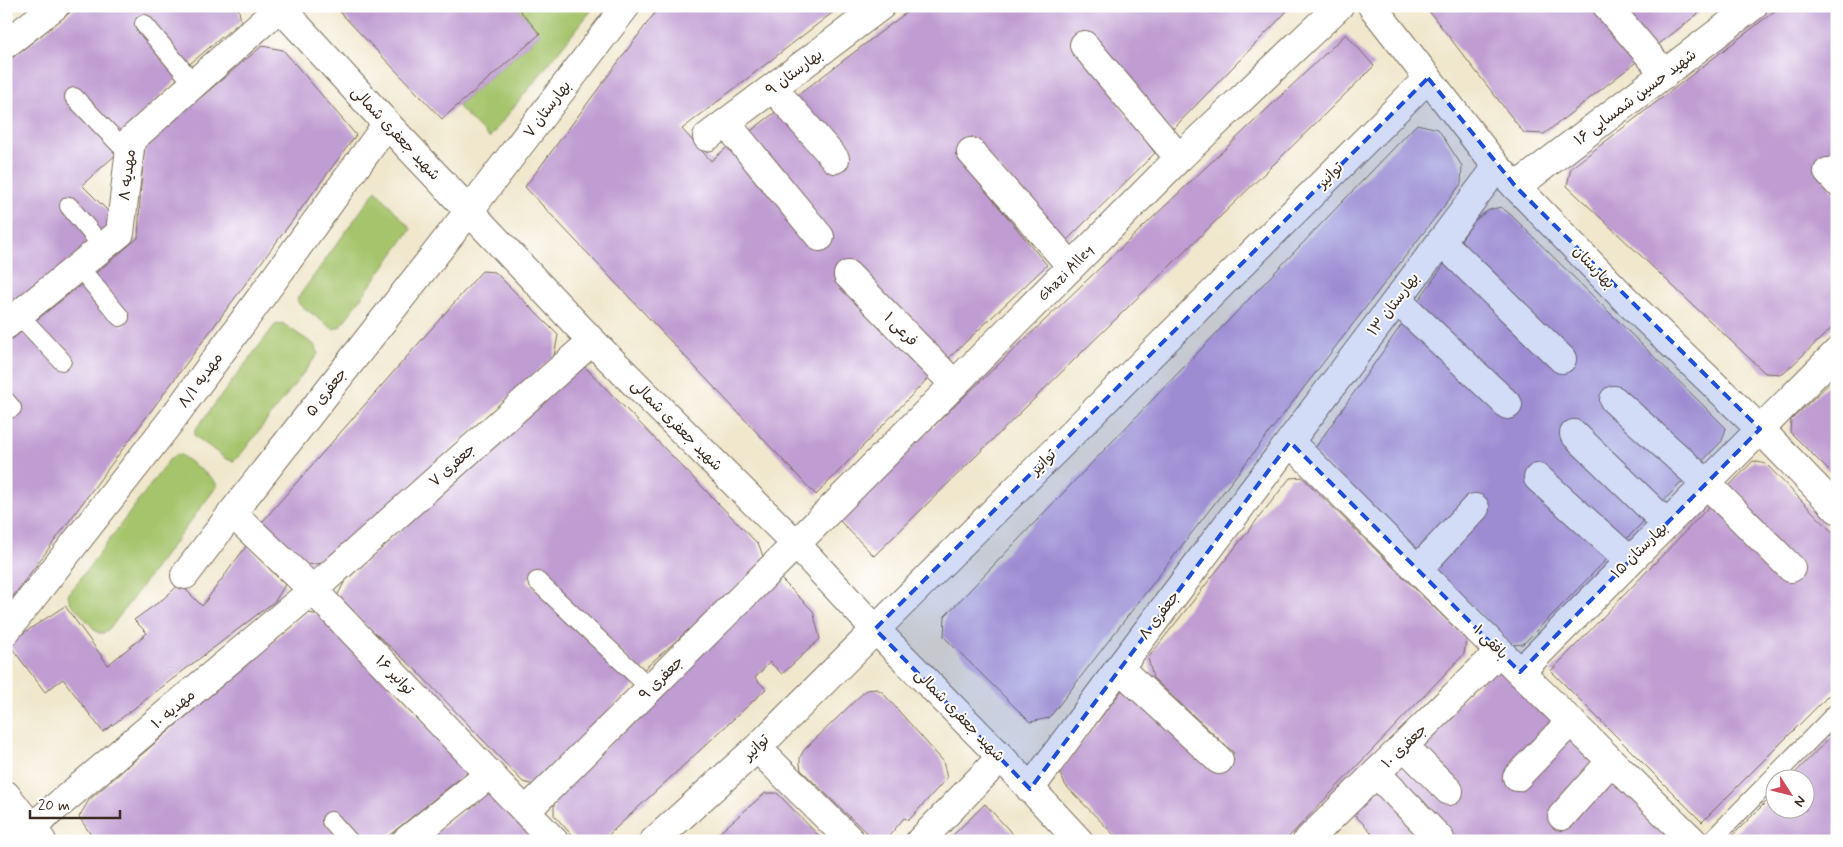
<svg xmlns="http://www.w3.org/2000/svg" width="1843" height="847" font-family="Mynerve,'Playpen Sans Arabic',sans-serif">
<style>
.green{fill:#a6c46c;stroke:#707745}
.building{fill:#bf9cd1}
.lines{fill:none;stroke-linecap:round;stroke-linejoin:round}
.service-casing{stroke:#7a6c5b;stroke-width:20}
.minor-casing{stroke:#7a6c5b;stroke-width:30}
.tertiary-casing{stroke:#7a6c5b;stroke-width:30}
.service{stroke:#fff;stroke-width:18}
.minor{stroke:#fff;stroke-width:28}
.tertiary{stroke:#fff;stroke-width:28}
.marked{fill:#1d4ed8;fill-opacity:0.2;stroke:#1d4ed8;stroke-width:4;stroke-dasharray:10 6;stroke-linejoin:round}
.labels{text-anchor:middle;stroke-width:4;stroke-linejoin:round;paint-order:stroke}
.street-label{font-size:15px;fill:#3b2a1e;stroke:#fff}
</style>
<rect width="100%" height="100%" fill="#fff"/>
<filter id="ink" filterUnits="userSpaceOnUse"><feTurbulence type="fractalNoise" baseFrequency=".02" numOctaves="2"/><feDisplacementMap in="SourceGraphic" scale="10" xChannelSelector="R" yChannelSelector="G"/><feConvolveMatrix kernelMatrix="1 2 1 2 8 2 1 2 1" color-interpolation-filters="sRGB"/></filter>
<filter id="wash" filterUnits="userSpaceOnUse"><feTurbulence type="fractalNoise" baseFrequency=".0096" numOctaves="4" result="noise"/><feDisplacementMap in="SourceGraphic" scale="20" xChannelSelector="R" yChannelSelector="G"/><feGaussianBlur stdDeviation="1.12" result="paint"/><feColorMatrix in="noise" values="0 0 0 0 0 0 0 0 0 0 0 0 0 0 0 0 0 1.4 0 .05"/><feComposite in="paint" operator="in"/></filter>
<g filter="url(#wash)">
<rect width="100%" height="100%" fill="#f0e7cc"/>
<path class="green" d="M516,6H595L489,138L457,106L540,34Z
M376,190L411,229L340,327L333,329L299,304L297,299Z
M282,323L316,346L318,354L241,454L234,461L226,459L195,436V430L275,325Z
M175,455H181L214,480L217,486L111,627L104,633H98L70,602L68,595L169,460Z"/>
<g id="blocks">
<path class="building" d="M6,6H16L6,15Z
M78,6H238L241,21L185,68L182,74L118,138L121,150L82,185L118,221L6,314V63Z
M334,6H516L540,34L442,119Z
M660,6H841L682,129L711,161L731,144L744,136L915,6H1292L1172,130L1117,103L1155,153L1066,241L972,138L955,154L1047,265L933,373L816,495L525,187Z
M1425,6H1603L1644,56L1544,134L1524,133Z
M1612,6H1708L1650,51Z
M1781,6H1829L1837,15V165L1829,157L1816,166L1837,195V323L1783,374L1765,373L1567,186L1571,168Z
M1346,34L1374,66L874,556L840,521L843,512Z
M262,46L283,50L356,135L6,606V344L87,280L122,326L128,321L92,276L138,238L141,184L145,144Z
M1417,124L1438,129L1462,166L1461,184L1049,718L1030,722L944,637L945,616Z
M1501,207L1511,215L1726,428L1722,441L1559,608L1523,644L1512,645L1313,451L1475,220L1489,210Z
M482,271L495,272L558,335L554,356L325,563L305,565L262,522Z
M583,365L759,545L765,562L642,671L534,572L527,581L635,684L535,785L523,782L415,669L336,598L345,581Z
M1837,376V479L1790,432L1791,420Z
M1753,461L1766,464L1837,537V687L1702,822L1551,671Z
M1302,477L1466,639L1464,654L1285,841H1120L1066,786L1059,772L1122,690L1134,693L1219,771L1234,753L1153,678L1148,658L1290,478Z
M247,545L285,585L275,601L103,732L63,679L45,692L8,643L65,606L108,665L147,633L134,620L163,599L180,584L202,606Z
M779,577L813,611L820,639L782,674L770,662L755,678L766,689L602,841H577L554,815V798Z
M306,613L324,615L469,771L382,841H95L79,817L89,800Z
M1503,669L1662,827L1665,838L1663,841H1446L1388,774L1492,670Z
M877,689L882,692L943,761L947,778L909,820L904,818L885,841H875L801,770L800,764V757L804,750L866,690Z
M1837,730V841H1730V838L1776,792V810H1806V780H1788Z
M1378,784L1434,841H1366L1372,833L1351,811Z
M490,790L544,841H426Z
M765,793H777L824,841H710Z
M985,804L1019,841H947Z"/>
</g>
</g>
<g filter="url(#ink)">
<use href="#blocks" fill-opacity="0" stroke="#7a6c5b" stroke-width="1"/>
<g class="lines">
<g class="service-casing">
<path id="service" d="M144,24L194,84
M74,97L129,154
M69,206L103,247
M79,267L120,317
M19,315L62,361
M6,401L12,408
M537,581L650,688
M331,821L349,841
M1711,841L1837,712"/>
</g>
<g class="minor-casing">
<g id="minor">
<path d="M1607,6L1665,74"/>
<path d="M6,44L55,6"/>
<path d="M1084,45L1179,158"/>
<path d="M773,88L835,159"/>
<path d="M726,123L820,237"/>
<path d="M707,137L881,6"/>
<path d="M971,152L1071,266"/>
<path d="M1828,172L1837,182"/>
<path d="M1516,187L1753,6"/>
<path d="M1441,241L1562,359"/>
<path d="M848,275L954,384"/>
<path d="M1397,300L1508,405"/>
<path d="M6,325L120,233L131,140L280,7"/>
<path d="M1614,400L1706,483L1791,568"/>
<path d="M1574,434L1666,523"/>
<path d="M1290,442L1520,672L1693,841"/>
<path d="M1538,478L1629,560"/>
<path d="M232,513L313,590L554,841"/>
<path d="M1418,569L1475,508"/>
<path d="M185,575L232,513L469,211L626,6"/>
<path d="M6,631L170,422L387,124"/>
<path d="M1119,668L1219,760"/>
<path d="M1520,672L1837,352"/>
<path d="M1404,746L1449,791"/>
<path d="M757,748L851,841"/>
<path d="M1376,773L1440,839"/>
<path d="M1517,777L1571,721"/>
<path d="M1030,789L1119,668L1497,167"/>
<path id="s1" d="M526,811L796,544L1179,158L1339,6"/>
<path d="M1562,816L1611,761"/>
<path d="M14,841L32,827L313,590L592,341"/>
<path d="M406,841L490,774"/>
<path d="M920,841L1001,757"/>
<path d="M1307,841L1500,651"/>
</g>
</g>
<g class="tertiary-casing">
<path id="tertiary" d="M279,6L387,124L592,341L796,544L875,629L1001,757L1079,841
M1372,6L1497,167L1626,300L1760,429L1837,509
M6,795L42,841
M654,841L757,748L1428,78"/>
</g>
<use href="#service" class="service"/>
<use href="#minor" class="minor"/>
<use href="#tertiary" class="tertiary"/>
</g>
</g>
<path class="marked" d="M1428,78L1516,187L1760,429L1520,672L1290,442L1030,789L875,629Z"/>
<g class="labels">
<g class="street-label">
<text transform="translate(794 72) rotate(-37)" y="5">بهارستان ۹</text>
<text transform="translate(1635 97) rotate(-37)" y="5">شهید حسین شمسایی ۱۶</text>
<text transform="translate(547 109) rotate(-53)" y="5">بهارستان ۷</text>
<text transform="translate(396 133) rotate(47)" y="5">شهید جعفری شمالی</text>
<text transform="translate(127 175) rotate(-83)" y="5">مهدیه ۸</text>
<text transform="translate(1330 175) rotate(-45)" y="5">توانیر</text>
<text transform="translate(1594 267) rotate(46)" y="5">بهارستان</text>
<text dy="5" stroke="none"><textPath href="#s1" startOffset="762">Ghazi Alley</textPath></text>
<text transform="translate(1393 304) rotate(-53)" y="5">بهارستان ۱۳</text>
<text transform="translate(901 329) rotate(46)" y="5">فرعی ۱</text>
<text transform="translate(200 380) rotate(-54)" y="5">مهدیه ۸/۱</text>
<text transform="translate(326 392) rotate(-52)" y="5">جعفری ۵</text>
<text transform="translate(677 425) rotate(45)" y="5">شهید جعفری شمالی</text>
<text transform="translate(1043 462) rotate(-45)" y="5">توانیر</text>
<text transform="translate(452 465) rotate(-42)" y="5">جعفری ۷</text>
<text transform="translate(1639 550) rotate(-45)" y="5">بهارستان ۱۵</text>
<text transform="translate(1159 615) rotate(-53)" y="5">جعفری ۸</text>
<text transform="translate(1491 642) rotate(45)" y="5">بافقی ۱</text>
<text transform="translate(395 675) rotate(46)" y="5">توانیر ۱۶</text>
<text transform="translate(661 678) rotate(-45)" y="5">جعفری ۹</text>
<text transform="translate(173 709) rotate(-40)" y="5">مهدیه ۱۰</text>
<text transform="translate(960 715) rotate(46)" y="5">شهید جعفری شمالی</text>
<text transform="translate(1404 746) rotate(-44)" y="5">جعفری ۱۰</text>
<text transform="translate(756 747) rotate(-44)" y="5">توانیر</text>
</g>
</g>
<rect width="1843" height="847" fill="none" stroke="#fff" stroke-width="25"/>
<g transform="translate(1790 794) rotate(126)"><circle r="24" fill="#ffffff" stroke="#b1aaa5"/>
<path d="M0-4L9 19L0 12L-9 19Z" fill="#d1495b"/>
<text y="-8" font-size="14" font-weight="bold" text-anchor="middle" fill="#3b2a1e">N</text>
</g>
<path d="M30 810v8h90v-8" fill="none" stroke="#3b2a1e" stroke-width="2.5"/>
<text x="38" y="810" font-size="15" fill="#3b2a1e" stroke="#ffffff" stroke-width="4" paint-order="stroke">20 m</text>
</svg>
